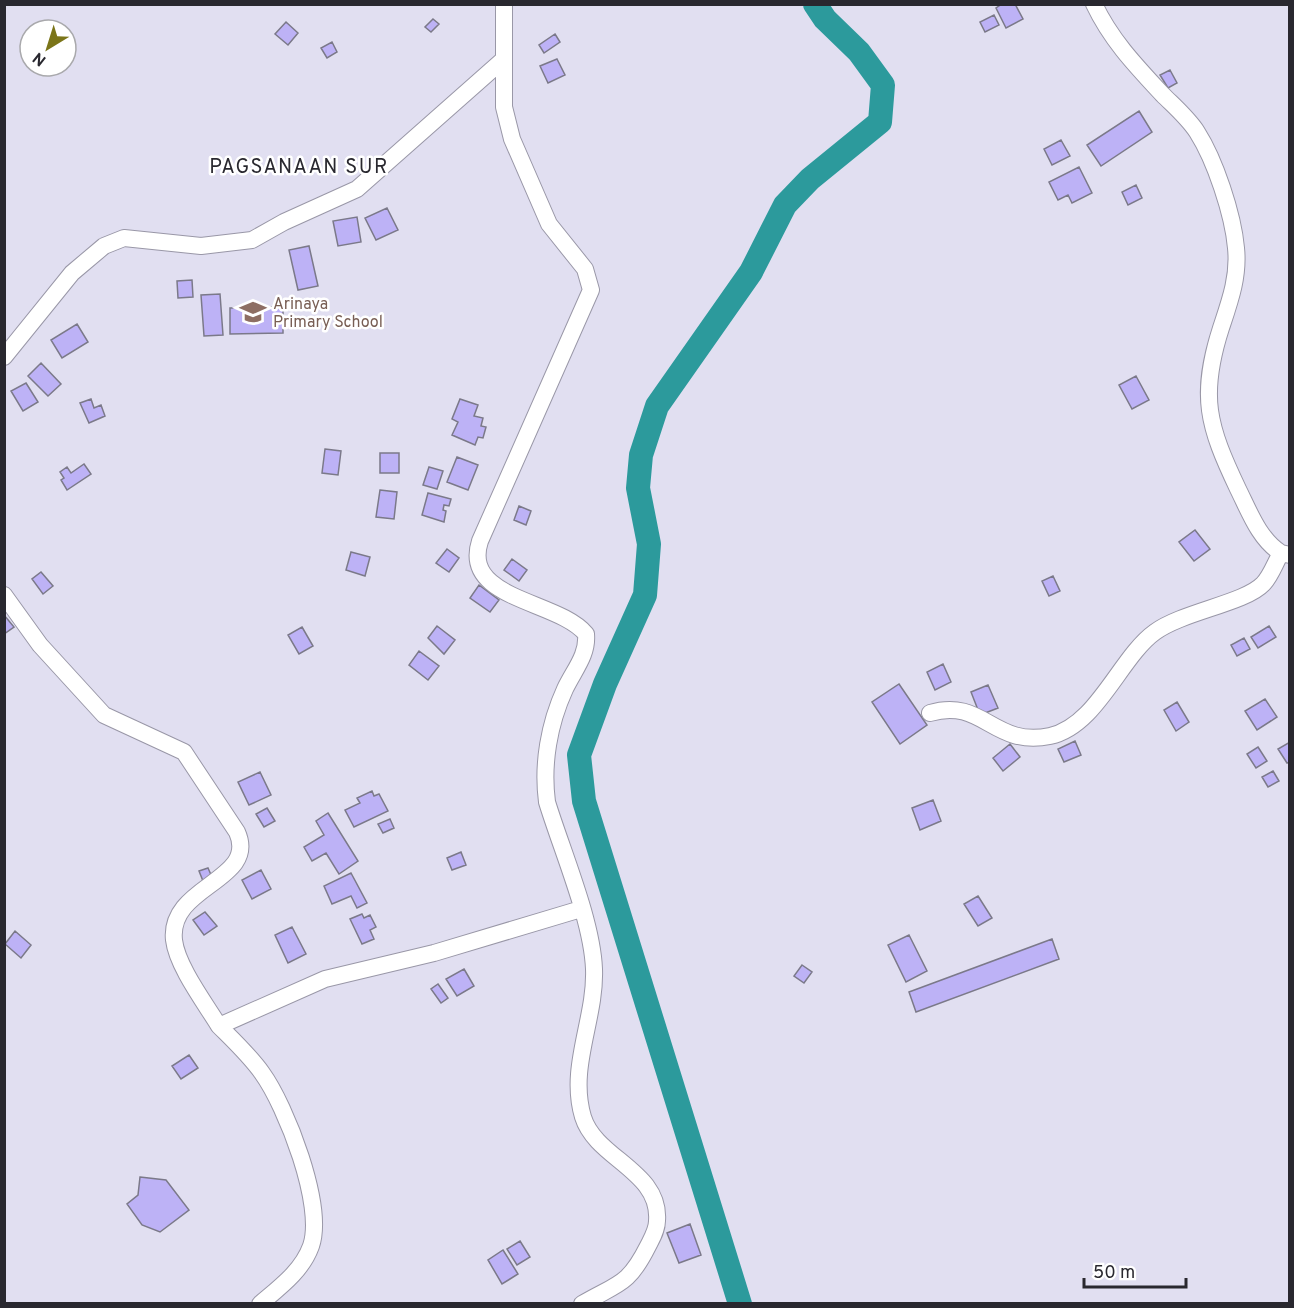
<svg xmlns="http://www.w3.org/2000/svg" width="1294" height="1308" font-family="Overpass,sans-serif">
<style>
.lines{fill:none;stroke-linecap:round;stroke-linejoin:round}
.river{stroke:#2c9a9c;stroke-width:24}
.building{fill:#bdb2f6;stroke:#7b7989;stroke-width:1.5}
.minor-casing{stroke:#9997a7;stroke-width:18}
.minor{stroke:#fff;stroke-width:16}
.labels{text-anchor:middle;stroke-width:5;stroke-linejoin:round;paint-order:stroke}
.education-label{font-size:16px;fill:#785e54;stroke:#fff;text-anchor:start}
.quarter-label{font-size:20px;letter-spacing:1.5px;fill:#29282f;stroke:#fff}
</style>
<rect width="100%" height="100%" fill="#e1dff1"/>
<g class="lines">
<path class="river" d="M740,1304L584,801L579,755L605,684L645,595L649,544L638,488L641,455L657,406L751,272L785,205L810,179L880,122L883,85L859,52L825,19L815,4"/>
</g>
<path class="building" d="M1002,4H1015L1023,19L1006,28L996,8Z
M994,15L999,25L985,32L980,22Z
M433,19L439,24L431,32L425,27Z
M286,22L298,33L288,45L275,34Z
M555,34L560,42L544,53L539,45Z
M332,42L337,52L327,58L321,48Z
M557,59L565,75L548,83L540,66Z
M1170,70L1177,83L1168,88L1160,75Z
M1139,111L1152,132L1101,166L1087,145Z
M1061,140L1070,156L1052,165L1044,149Z
M1079,167L1092,193L1072,203L1068,195L1058,200L1049,182Z
M1136,185L1142,198L1128,205L1122,192Z
M387,208L398,230L376,240L365,218Z
M357,217L361,242L338,246L333,221Z
M309,246L318,286L298,290L289,250Z
M192,280L193,297L178,298L177,281Z
M220,294L223,335L204,336L201,295Z
M283,307V333L230,334V308Z
M77,324L88,342L62,358L51,340Z
M41,363L61,384L48,396L28,376Z
M1136,376L1149,400L1132,409L1119,385Z
M26,383L38,402L23,411L11,391Z
M91,399L94,408L101,405L105,416L89,423L80,403Z
M460,399L478,405L474,416L483,418L481,426L486,427L483,438L478,437L475,445L452,435L458,422L452,419Z
M325,449L341,451L338,475L322,473Z
M380,453H399V473H380Z
M457,457L478,465L468,490L447,482Z
M84,464L91,474L67,490L61,480L64,478L60,472L67,467L71,473Z
M429,467L443,471L437,489L423,485Z
M380,490L397,492L394,519L376,517Z
M428,493L451,499L449,506L444,505L443,510L446,511L444,522L422,515Z
M519,506L531,511L526,525L514,520Z
M1195,530L1210,549L1194,561L1179,542Z
M447,549L459,558L449,572L436,563Z
M351,552L370,557L365,576L346,570Z
M512,559L527,570L519,581L504,570Z
M41,572L53,586L43,594L32,579Z
M1053,576L1060,591L1049,596L1042,581Z
M479,585L499,600L490,612L470,598Z
M4,615L14,627L4,634Z
M437,626L455,640L444,654L428,638Z
M1269,626L1276,637L1258,648L1251,637Z
M302,627L313,646L299,654L288,635Z
M1244,638L1250,649L1237,656L1231,645Z
M419,651L439,666L428,680L409,665Z
M943,664L951,682L935,690L927,672Z
M899,684L927,725L900,744L872,702Z
M988,685L998,708L980,715L971,692Z
M1265,699L1277,717L1257,730L1245,711Z
M1177,702L1189,722L1176,731L1164,710Z
M1075,741L1081,755L1064,762L1058,749Z
M1290,742V762L1287,763L1278,749Z
M1010,744L1020,757L1003,771L993,758Z
M1258,747L1267,761L1256,768L1247,754Z
M1273,771L1279,781L1268,787L1262,777Z
M260,772L271,795L249,805L238,782Z
M372,791L374,796L379,794L388,811L354,827L345,810L360,803L357,798Z
M933,800L941,821L920,830L912,808Z
M267,808L275,821L264,827L256,814Z
M328,813L358,861L339,874L326,853L312,861L304,847L324,835L316,821Z
M390,819L394,828L383,833L378,824Z
M461,852L466,865L452,870L447,858Z
M208,868L212,877L203,881L199,871Z
M261,870L271,889L252,899L242,880Z
M351,873L367,903L357,908L351,896L332,904L324,886Z
M978,896L992,918L978,926L964,904Z
M205,912L217,926L204,935L193,920Z
M362,914L364,918L370,915L376,927L370,930L374,939L362,944L350,919Z
M292,927L306,954L288,963L275,935Z
M15,931L31,945L21,958L5,944Z
M909,935L927,971L906,982L888,945Z
M1052,939L1059,959L916,1012L909,992Z
M802,965L812,972L804,983L794,976Z
M464,969L474,986L457,996L446,979Z
M438,984L448,998L441,1003L431,989Z
M189,1055L198,1068L181,1079L172,1066Z
M140,1177L166,1180L189,1210L160,1232L142,1225L127,1204L138,1195Z
M690,1224L701,1255L679,1263L667,1233Z
M520,1241L530,1257L517,1265L507,1249Z
M503,1250L518,1274L502,1284L488,1260Z"/>
<g class="lines">
<g class="minor-casing">
<path id="minor" d="M504,4V107L512,139L549,224L585,269L591,290L480,541C461,600 558,600 586,634C588,655 574,670 565,689C549,724 542,764 547,802C562,851 592,920 594,969C596,1019 568,1067 583,1117C596,1159 661,1171 657,1221C657,1230 652,1238 648,1246C628,1286 618,1283 582,1304
M1094,4C1111,40 1136,66 1163,95C1174,106 1188,118 1197,132C1215,160 1233,214 1236,248C1239,276 1230,301 1221,328C1199,396 1208,426 1238,489C1249,511 1259,539 1281,553
M4,357L72,273L104,246L124,238L201,246L252,240L284,222L357,189L504,59
M4,595L40,645L104,715L184,752L237,832C259,881 168,885 174,940C177,966 205,1003 219,1026
M930,713C983,697 993,748 1050,736C1097,726 1120,657 1155,632C1182,612 1245,603 1263,584C1271,576 1275,563 1281,553L1290,555
M260,1304C280,1287 302,1271 311,1246C325,1206 286,1106 262,1073C250,1056 234,1041 219,1026L325,979L434,953L581,909"/>
</g>
<use href="#minor" class="minor"/>
</g>
<defs>
<g id="school-bare" transform="scale(2.07)"><path d="M0-5L7-2L0 1L-7-2ZM-4 1L0 2.5L4 1V4Q0 6-4 4Z" fill="#8d6e63" stroke="#fff" stroke-width="2.5" paint-order="stroke"/></g>
</defs>
<g fill-rule="evenodd">
<use href="#school-bare" x="253" y="312"/>
</g>
<g class="labels">
<g class="education-label">
<text x="273" y="309">Arinaya<tspan x="273" dy="18">Primary School</tspan></text>
</g>
<g class="quarter-label">
<text x="299" y="173">PAGSANAAN SUR</text>
</g>
</g>
<rect width="1294" height="1308" fill="none" stroke="#29282f" stroke-width="12"/>
<g transform="translate(48 48) rotate(218)"><circle r="28" fill="#ffffff" stroke="#a9a9ac" stroke-width="1.5"/>
<path d="M0-4.5L10 22L0 15L-10 22Z" fill="#7b7519"/>
<text y="-9" font-size="16" font-weight="bold" text-anchor="middle" fill="#29282f">N</text>
</g>
<path d="M1084 1278v9h102v-9" fill="none" stroke="#29282f" stroke-width="3"/>
<text x="1093" y="1278" font-size="18" fill="#29282f" stroke="#ffffff" stroke-width="4.5" paint-order="stroke">50 m</text>
</svg>
